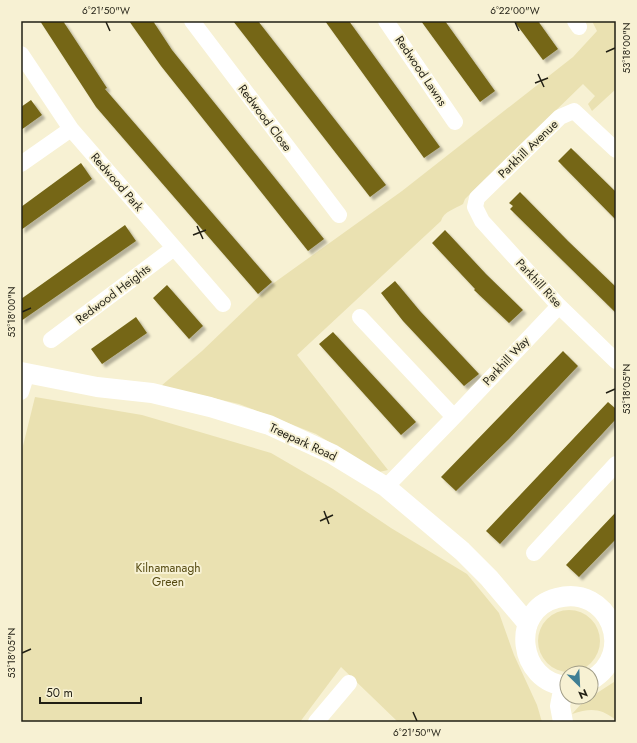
<svg xmlns="http://www.w3.org/2000/svg" width="637" height="743" font-family="Jost,sans-serif">
<style>
.green{fill:#eae1b1}
.building{fill:#746617;filter:url(#shadow)}
.lines{fill:none;stroke-linecap:round;stroke-linejoin:round}
.minor{stroke:#fff;stroke-width:16}
.tertiary{stroke:#fff;stroke-width:20}
.ticks{fill:none;stroke:#211f14;stroke-width:1.5}
.labels{text-anchor:middle;stroke-width:4;stroke-linejoin:round;paint-order:stroke}
.street-label{font-size:12px;fill:#211f14;stroke:#f7f1d3}
.park-label{font-size:12px;fill:#554a11;stroke:#f7f1d3}
.neatline{fill:none;stroke:#211f14;stroke-width:1.5}
.ticks-label{font-size:10px;text-anchor:middle;fill:#211f14}
</style>
<defs>
<filter id="shadow"><feDropShadow dx="3.5" dy="3.5" stdDeviation="1" flood-color="#0004"/></filter>
</defs>
<rect width="100%" height="100%" fill="#f7f1d3"/>
<path class="green" d="M592,21H616V89L592,111L588,104L595,96L583,84L465,199L463,204C455,209 444,211 441,221L297,355L388,470L379,472L316,434L239,404L161,386L202,351L271,285L402,191L573,57L597,31Z
M35,397L142,415L271,453L333,489L391,528L467,574L499,613L514,655L537,705L542,722H398L341,667L300,722H21V454Z
M538 641a31 31 0 1 1 62 0a31 31 0 1 1-62 0Z
M616,675V720C600,708 591,708 572,714L583,702L614,682Z"/>
<path class="building" d="M40,21H63L107,88L105,89L272,282L258,294L96,107Z
M129,21H153L172,50L324,239L308,251L161,66Z
M233,21H258L386,185L370,197Z
M325,21H349L440,147L424,158Z
M421,21H445L495,91L480,102Z
M514,21H538L558,49L543,60Z
M31,100L42,115L21,130V107Z
M571,148L616,192V220L558,161Z
M81,163L92,179L21,230V207Z
M520,192L568,241L616,287V313L510,209L513,206L509,203Z
M125,225L136,241L21,321V299Z
M445,230L486,274L523,310L509,323L474,290L475,289L432,243Z
M395,281L420,311L479,374L464,386L403,321L381,293Z
M167,285L203,326L189,339L153,298Z
M136,317L147,333L102,364L91,349Z
M333,332L416,422L401,435L319,344Z
M563,351L578,366L509,439L456,491L441,477Z
M608,402L616,409V419L500,544L486,531Z
M616,512V539L579,577L566,565Z"/>
<g class="lines">
<path class="minor" d="M192,21L339,215
M386,21L455,122
M575,21L579,27
M21,54L71,129L223,304
M616,150L574,111L560,117L477,198L475,207L482,221L559,306L616,361
M21,164L71,129
M360,317L454,417
M51,340L174,248
M21,392L27,373
M386,487L454,417L559,306
M534,553L616,464
M316,722L349,683"/>
<path class="tertiary" d="M21,372L97,387L152,393L210,407L269,425L332,454L386,487L462,551L489,578L528,624
M567,686C518,683 509,610 557,598C609,584 637,653 591,680
M563,722L560,706L564,685"/>
</g>
<path class="ticks" d="M106,22L110,31M515,22L519,31M606,52L615,48M538,74L544,87M535,83L548,78M197,226L203,239M193,235L206,230M22,312L31,308M606,393L615,389M324,511L329,524M320,521L333,515M22,653L31,649M413,712L417,721"/>
<g class="labels">
<g class="street-label">
<text transform="translate(421 71) rotate(56)" y="4">Redwood Lawns</text>
<text transform="translate(265 118) rotate(53)" y="4">Redwood Close</text>
<text transform="translate(528 149) rotate(-44)" y="4">Parkhill Avenue</text>
<text transform="translate(117 182) rotate(49)" y="4">Redwood Park</text>
<text transform="translate(539 283) rotate(47)" y="4">Parkhill Rise</text>
<text transform="translate(113 294) rotate(-37)" y="4">Redwood Heights</text>
<text transform="translate(506 361) rotate(-47)" y="4">Parkhill Way</text>
<text transform="translate(303 442) rotate(25)" y="4">Treepark Road</text>
</g>
<g class="park-label">
<text x="168" y="572">Kilnamanagh<tspan x="168" dy="14">Green</tspan></text>
</g>
</g>
<rect width="637" height="743" fill="none" stroke="#f7f1d3" stroke-width="44"/>
<g transform="translate(579 685) rotate(156)"><circle r="19" fill="#f7f1d3" stroke="#a19d87"/>
<path d="M0-3L7 15L0 10L-7 15Z" fill="#407f94"/>
<text y="-6" font-size="11" font-weight="bold" text-anchor="middle" fill="#211f14">N</text>
</g>
<path d="M40 697v6h101v-6" fill="none" stroke="#211f14" stroke-width="2"/>
<text x="46" y="697" font-size="12" fill="#211f14" stroke="#f7f1d3" stroke-width="3" paint-order="stroke">50 m</text>
<rect x="22" y="22" width="593" height="699" class="neatline"/>
<g class="ticks-label">
<text x="106" y="14">6°21'50"W</text>
<text x="515" y="14">6°22'00"W</text>
<text transform="translate(626 48) rotate(-90)" y="4">53°18'00"N</text>
<text transform="translate(11 312) rotate(-90)" y="4">53°18'00"N</text>
<text transform="translate(626 389) rotate(-90)" y="4">53°18'05"N</text>
<text transform="translate(11 653) rotate(-90)" y="4">53°18'05"N</text>
<text x="417" y="736">6°21'50"W</text>
</g>
</svg>
